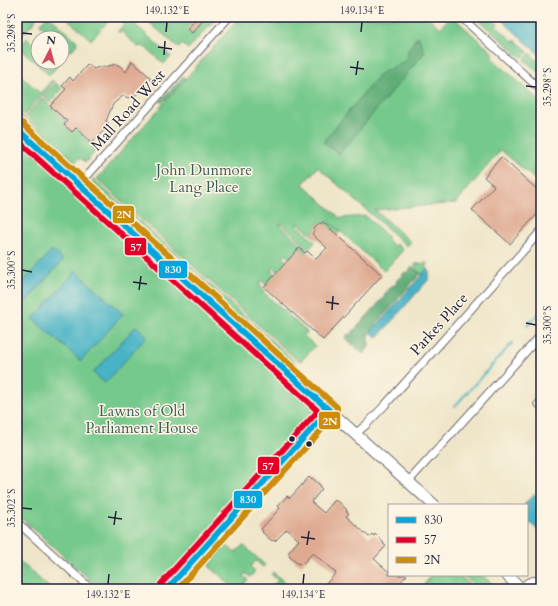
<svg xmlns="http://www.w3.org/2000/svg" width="558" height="606" font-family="Cardo,serif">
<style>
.green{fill:#76c98c;stroke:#4c7664}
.forest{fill:#60ad78;stroke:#41685a}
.water{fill:#47b3c5;stroke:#346a80}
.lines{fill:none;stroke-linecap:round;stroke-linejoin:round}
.stream{stroke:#47b3c5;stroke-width:2}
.building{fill:#dfaa92}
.street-casing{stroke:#6a676d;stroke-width:9}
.secondary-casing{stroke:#6a676d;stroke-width:13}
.street{stroke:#fff;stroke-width:7}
.secondary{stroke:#fff;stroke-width:11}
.bus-1-casing{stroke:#fcf5e5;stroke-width:9}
.bus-2-casing{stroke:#fcf5e5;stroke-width:9}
.bus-3-casing{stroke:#fcf5e5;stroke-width:9}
.bus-1{stroke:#03a6dd;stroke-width:6}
.bus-2{stroke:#e4002b;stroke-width:6}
.bus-3{stroke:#cc8c0c;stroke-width:6}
.ticks{fill:none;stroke:#22223b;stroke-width:1.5}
.bus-dot{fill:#22223b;stroke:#fcf5e5;stroke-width:1.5}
.labels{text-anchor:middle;stroke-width:3;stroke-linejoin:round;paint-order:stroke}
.street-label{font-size:15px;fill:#22223b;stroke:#fcf5e5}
.park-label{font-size:15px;fill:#3f5c57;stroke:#fcf5e5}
.line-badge{stroke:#fcf5e5;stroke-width:1.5}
.badge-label{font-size:11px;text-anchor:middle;font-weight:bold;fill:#fff}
.neatline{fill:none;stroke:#22223b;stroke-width:1.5}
.ticks-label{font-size:10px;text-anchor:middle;fill:#22223b}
</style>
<rect width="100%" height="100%" fill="#fcf5e5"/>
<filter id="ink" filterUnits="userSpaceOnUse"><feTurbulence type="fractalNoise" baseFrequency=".025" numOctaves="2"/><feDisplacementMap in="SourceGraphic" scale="8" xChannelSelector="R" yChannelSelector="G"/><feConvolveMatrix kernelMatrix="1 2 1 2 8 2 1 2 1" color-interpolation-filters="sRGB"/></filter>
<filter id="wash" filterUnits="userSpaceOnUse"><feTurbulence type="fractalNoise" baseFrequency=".012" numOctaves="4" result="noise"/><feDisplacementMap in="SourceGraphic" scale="16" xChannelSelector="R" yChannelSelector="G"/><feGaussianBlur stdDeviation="0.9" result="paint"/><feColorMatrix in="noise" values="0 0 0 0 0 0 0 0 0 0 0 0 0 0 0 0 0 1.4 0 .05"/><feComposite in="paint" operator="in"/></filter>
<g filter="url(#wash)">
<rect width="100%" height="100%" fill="#efe6c9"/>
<path class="green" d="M21,17H36L35,21L17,41V21Z
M46,17H50L76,40L77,44L70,52L62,44V38H55L40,24Z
M65,17H112L91,40Z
M143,17H217L188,49L182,44L179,48Z
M240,17H428L440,28L450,17H453L492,52V58L541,102V185L501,150L456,203L375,210L411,242L407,246L318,167L303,184L340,218L366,216L387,236V239L394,246L396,244L403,250L384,271L328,220L340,232L337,235L323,222L319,223L313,232L317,239L299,224H296L315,242L309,249L282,224H279L307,250L305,253L300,248L290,258L286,255L283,258L288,262L278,272L274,268L271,271L276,275L266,285L262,281L259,284L264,290L263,292L307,332L304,336L315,346L301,361L296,359L97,179Z
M485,17H490L498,24L496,26L514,42L515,40L528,51L522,58L481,22Z
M129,19L171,57L164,64L146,48L143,46L138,47L121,31L119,33L118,31Z
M27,38L38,48V62H53L58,66L49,75L19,47Z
M530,53L541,64V72L540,74L524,60Z
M17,72L40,93L52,80L54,82L24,115L17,108Z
M183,76L185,78L162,103L160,101Z
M56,83L62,89L50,103L43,96Z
M42,98L67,121L64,125L72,132L76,128L87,138L85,140L89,143L90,141L93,143L94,142L99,147L86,162L80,158L76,162L26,116Z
M17,111L75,163L70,169L17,122Z
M17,137L77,192L101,215L309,401C315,407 315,414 310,421L158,589H100L17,514Z
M93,179L294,361L293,362L298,366H290L285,363L98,194L93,187Z
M427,263V269L422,275L415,269V264Z
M226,536H231L202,568C201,564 201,564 202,561C204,555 220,539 226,536Z
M226,545L235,553L243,545L265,565L263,567L256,561L250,567L255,572L250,577L245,573L243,576L248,580L239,589H235L208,565Z
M17,559L51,589H17Z
M273,572L292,589H288L283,585L280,589H274L272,587L278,580L271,574Z
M431,575H459L475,589H421Z
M463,575H482L498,589H479Z"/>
<path class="forest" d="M418,36L425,52L339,154L323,142L380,74L406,60L409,48Z
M412,267L420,274L376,324L377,325L369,335V347L363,354L345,338L348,334L350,335L385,296L384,295L393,285L394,286L397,282L396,281L405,272L407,273Z"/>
<path class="water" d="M504,17H541V56L503,21Z
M52,250L63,260L21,307L17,304V289Z
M427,269L429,270V279L377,338L371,332Z
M76,271L123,314L81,361L33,319Z
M136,326L147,336L105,383L93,373Z
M541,493V533L527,520V505H524L534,494L538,497Z"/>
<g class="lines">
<path class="stream" d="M527,326L541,311
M455,406L512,343"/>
</g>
<g id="blocks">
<path class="building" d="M198,17H206L192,33L187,29Z
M132,61L151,78L134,97L133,96L129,98L123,96L113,104L106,121L109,125L92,143L76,128L72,132L64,125L67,121L50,106L66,89L62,86L70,77L73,81L88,64L94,69L98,67H105L116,64L120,66L126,72Z
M501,157L541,193V210L510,244L472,210L494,186L484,177Z
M323,222L382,275L323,340L264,287L298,249L300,248L305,253L307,251L316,259L327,248L312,234L315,230L314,229L320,223V224Z
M541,395V412L533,404Z
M309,477L311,479L312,478L321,486L320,487L322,489L311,502L324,513L335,500L337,502L338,501L347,510L346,511L349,513L346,516L369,537L372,534L374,536L375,534L384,543L383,544L386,546L374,559L389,572V575H407L394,589H353L350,586L347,589H328L324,586L336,573L313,553L301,565L299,563L298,564L289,556L290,555L288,553L299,540L287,529L275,541L273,540L272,541L262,532L263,531L261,529L280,508L278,506L287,496L290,498Z"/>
</g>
</g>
<g filter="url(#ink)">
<use href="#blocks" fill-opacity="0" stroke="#6a676d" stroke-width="1"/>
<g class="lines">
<g class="street-casing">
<path id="street" d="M461,17L541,90
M79,185L229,17
M355,434L366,425L385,405L541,231
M408,482L541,335
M17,522L91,589
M167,589L329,410"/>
</g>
<g class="secondary-casing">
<path id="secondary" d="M17,129L434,505
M507,575L521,589
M524,589C528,583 534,581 541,584"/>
</g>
<use href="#street" class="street"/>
<use href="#secondary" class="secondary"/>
<g class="bus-1-casing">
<path id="bus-1" d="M17,129L329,410
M167,589L329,410"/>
</g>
<g class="bus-2-casing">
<path id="bus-2" d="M17,140L318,411L161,584"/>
</g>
<g class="bus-3-casing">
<path id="bus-3" d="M22,123L337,407V411L335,415L178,589"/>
</g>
<use href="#bus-1" class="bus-1"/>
<use href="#bus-2" class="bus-2"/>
<use href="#bus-3" class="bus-3"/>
</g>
</g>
<path class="ticks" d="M166,32L167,22M361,32L362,22M22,33L32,34M158,47L172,49M164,55L165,41M350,67L364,69M356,75L358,61M526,86L536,87M22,270L32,272M133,282L147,284M139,290L141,276M326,302L339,304M332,310L333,296M526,323L536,325M22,508L32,509M108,517L122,519M114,525L116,511M301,537L315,539M307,545L309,531M108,584L109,574M303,584L304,574"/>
<g class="bus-dot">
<circle cx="292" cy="439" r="3.5"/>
<circle cx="309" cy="444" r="3.5"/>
</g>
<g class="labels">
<g class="street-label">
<text transform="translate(128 110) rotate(-48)" y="5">Mall Road West</text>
<text transform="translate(439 324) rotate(-48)" y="5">Parkes Place</text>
</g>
<g class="park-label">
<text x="204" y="175">John Dunmore<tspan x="204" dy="17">Lang Place</tspan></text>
<text x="142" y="416">Lawns of Old<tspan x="142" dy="17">Parliament House</tspan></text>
</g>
</g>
<g class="line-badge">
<rect x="112" y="205" width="23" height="19" rx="4" fill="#cc8c0c"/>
<rect x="124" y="237" width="23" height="19" rx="4" fill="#e4002b"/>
<rect x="158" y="260" width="30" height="19" rx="4" fill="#03a6dd"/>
<rect x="318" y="411" width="23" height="19" rx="4" fill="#cc8c0c"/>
<rect x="257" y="456" width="23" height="19" rx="4" fill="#e4002b"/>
<rect x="233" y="490" width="30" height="19" rx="4" fill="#03a6dd"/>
</g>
<g class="badge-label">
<text x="124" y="218">2N</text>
<text x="136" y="251">57</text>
<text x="173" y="273">830</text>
<text x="330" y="425">2N</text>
<text x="268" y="470">57</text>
<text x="248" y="503">830</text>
</g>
<rect width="558" height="606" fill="none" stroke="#fcf5e5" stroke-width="44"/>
<rect x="388" y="504" width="140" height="72" fill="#fcf5e5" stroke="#a5a1a1"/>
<rect x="396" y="517" width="20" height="6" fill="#03a6dd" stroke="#a5a1a1"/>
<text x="424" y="524" font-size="12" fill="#22223b">830</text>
<rect x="396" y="537" width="20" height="6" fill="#e4002b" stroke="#a5a1a1"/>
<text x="424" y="544" font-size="12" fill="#22223b">57</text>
<rect x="396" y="557" width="20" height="6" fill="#cc8c0c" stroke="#a5a1a1"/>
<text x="424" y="564" font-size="12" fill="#22223b">2N</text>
<g transform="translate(50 50) rotate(6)"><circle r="19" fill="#fcf5e5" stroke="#a5a1a1"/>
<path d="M0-3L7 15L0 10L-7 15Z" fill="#d1495b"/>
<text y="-6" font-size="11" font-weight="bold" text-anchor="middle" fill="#22223b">N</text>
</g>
<rect x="22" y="22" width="514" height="562" class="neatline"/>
<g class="ticks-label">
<text x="167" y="14">149.132°E</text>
<text x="362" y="14">149.134°E</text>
<text transform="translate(11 33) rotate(-90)" y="4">35.298°S</text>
<text transform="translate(547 87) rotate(-90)" y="4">35.298°S</text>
<text transform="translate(11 270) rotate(-90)" y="4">35.300°S</text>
<text transform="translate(547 325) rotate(-90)" y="4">35.300°S</text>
<text transform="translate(11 508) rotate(-90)" y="4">35.302°S</text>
<text x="108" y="598">149.132°E</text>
<text x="303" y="598">149.134°E</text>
</g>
</svg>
